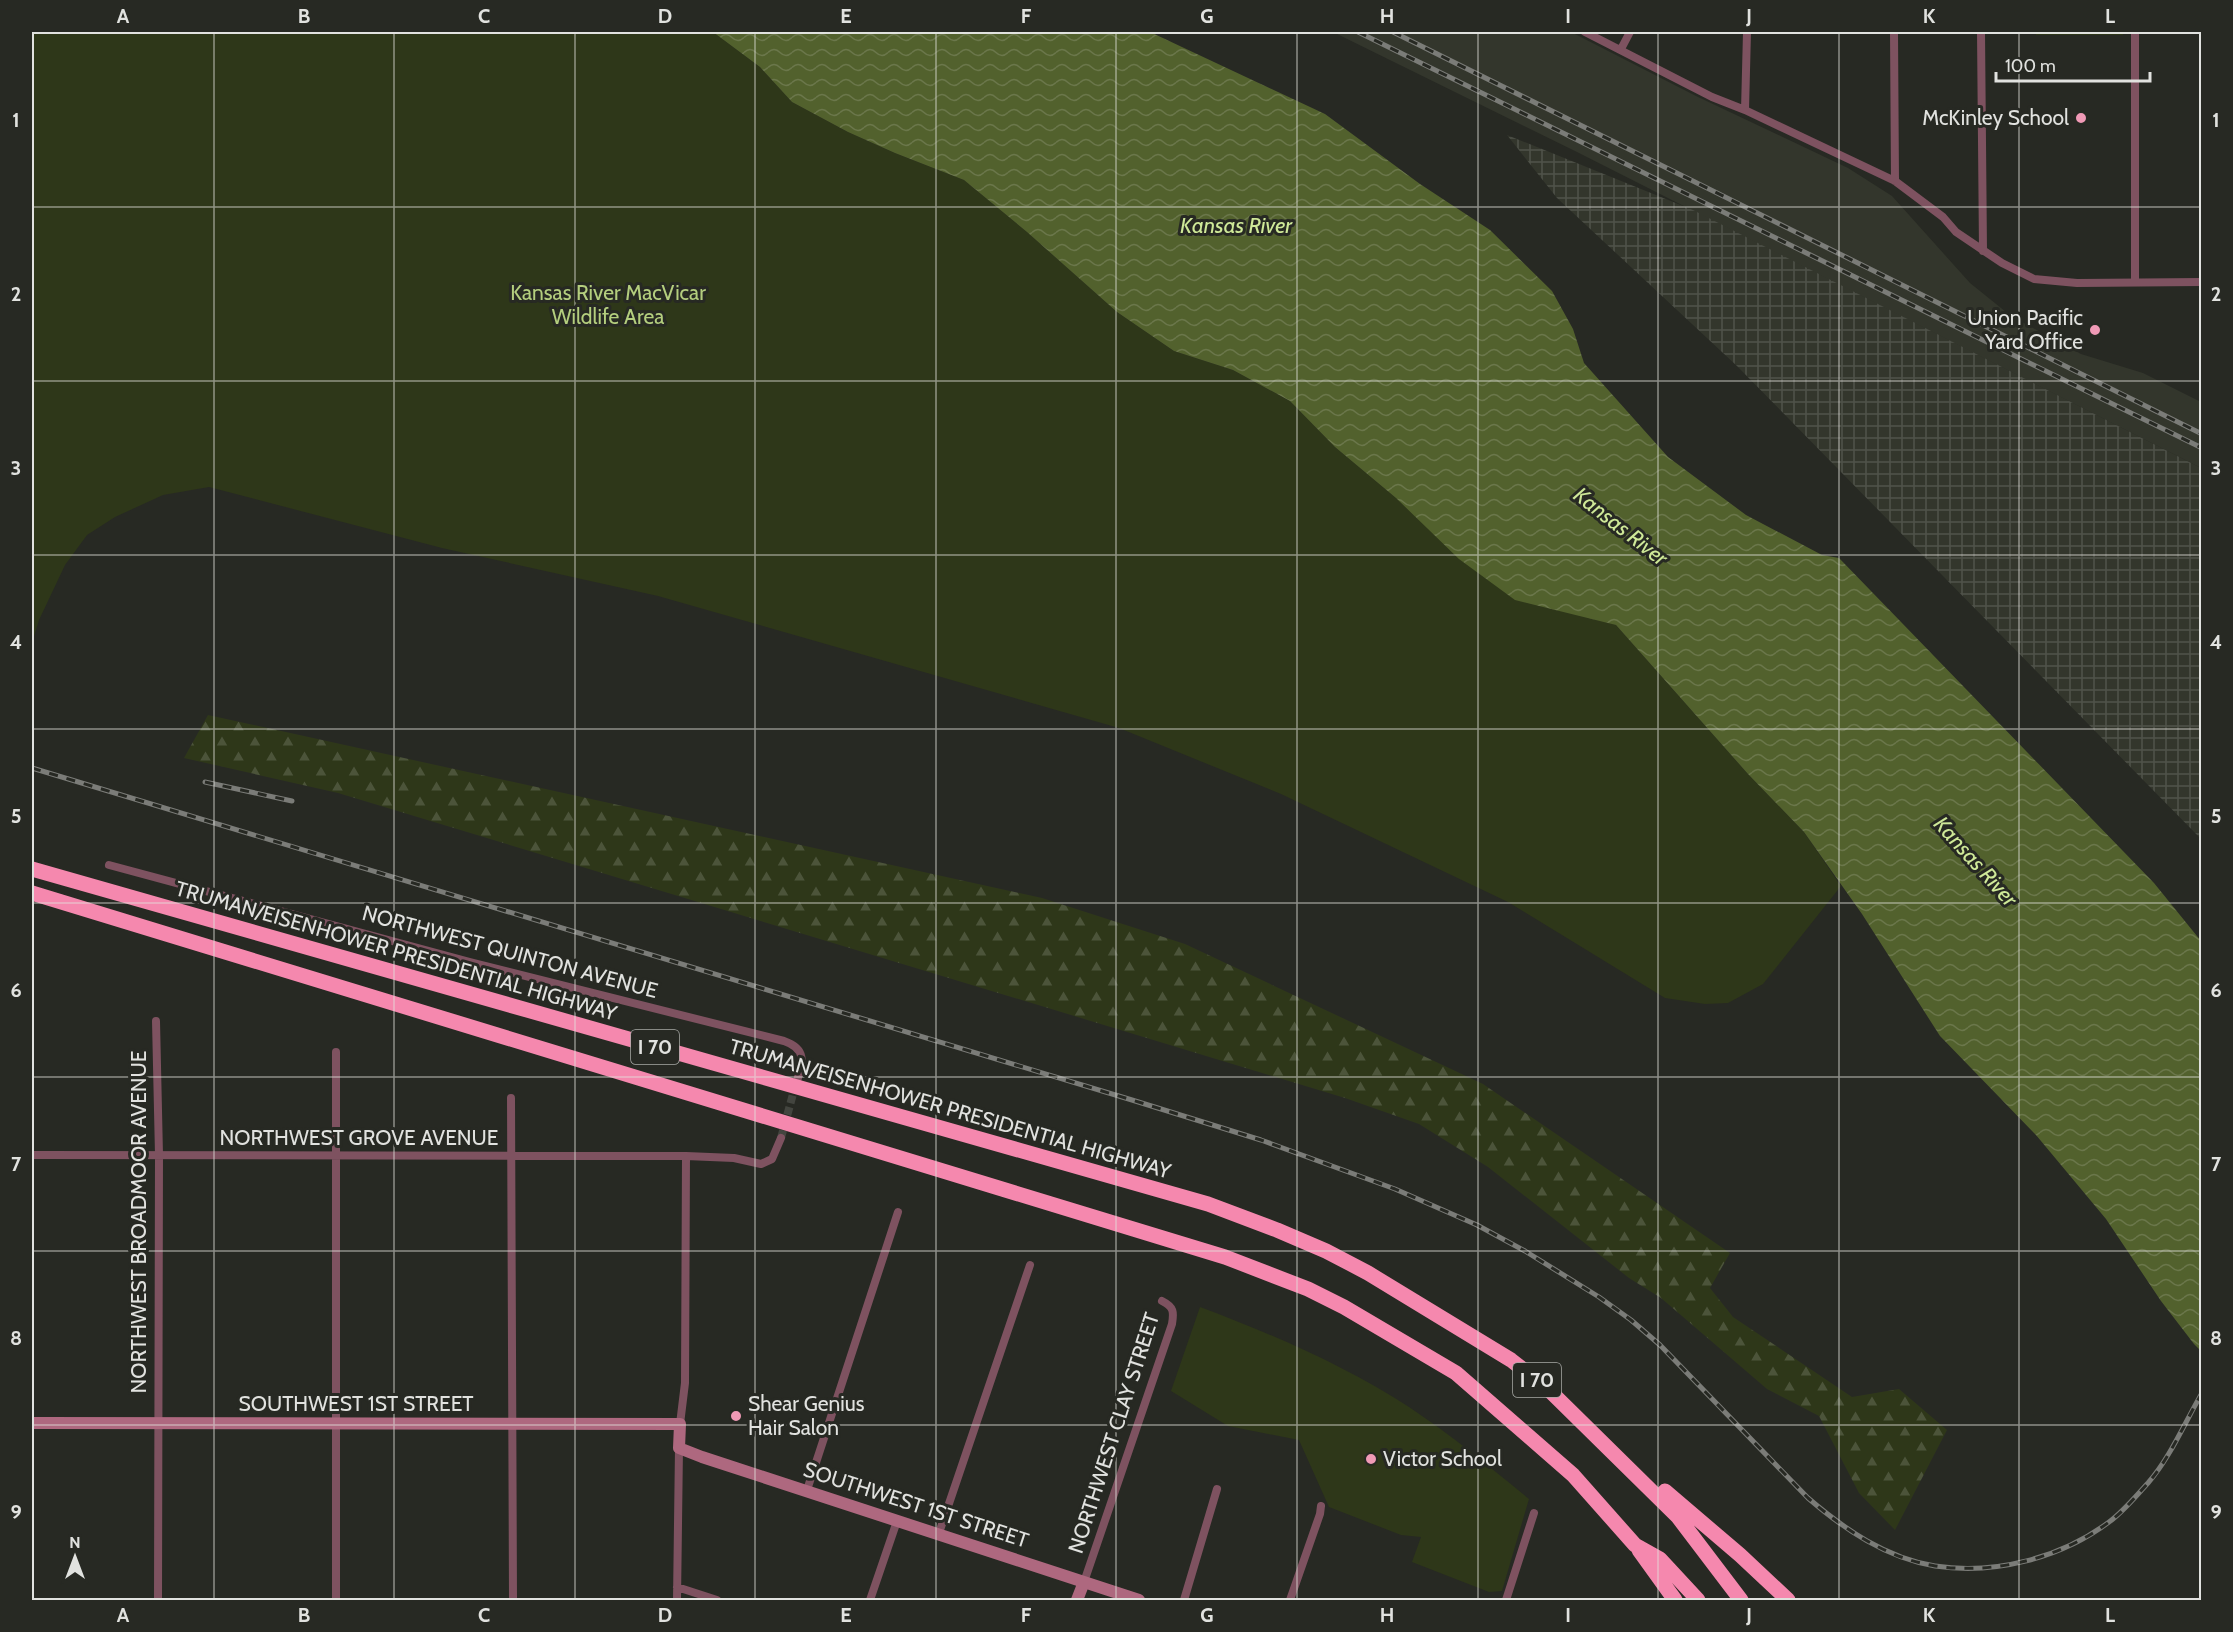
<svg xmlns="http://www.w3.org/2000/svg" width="2233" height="1632" font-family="Cabin,sans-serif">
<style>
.built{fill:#33362c}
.industrial{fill:url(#industrial-grid)}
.forest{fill:url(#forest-firs)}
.park{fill:#2e3719}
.water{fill:url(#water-waves)}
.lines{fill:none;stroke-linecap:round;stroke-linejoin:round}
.street-tunnel{stroke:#43453f;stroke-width:8;stroke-dasharray:8 4;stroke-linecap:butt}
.street{stroke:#7e5260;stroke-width:8}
.secondary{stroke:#ae687f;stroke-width:12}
.highway{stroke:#f588ae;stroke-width:15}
.rail-casing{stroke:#7b7c78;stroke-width:5}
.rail{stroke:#272923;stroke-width:3;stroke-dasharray:9;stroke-linecap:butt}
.grid{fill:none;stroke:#e1e2df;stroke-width:1.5;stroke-opacity:0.55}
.poi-dot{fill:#f09ab6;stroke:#272923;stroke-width:2}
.labels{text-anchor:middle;stroke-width:6;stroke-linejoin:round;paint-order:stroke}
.shield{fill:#272923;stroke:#a9aaa7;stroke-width:1.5}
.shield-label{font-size:20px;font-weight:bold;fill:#e1e2df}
.poi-label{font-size:21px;fill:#e1e2df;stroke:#272923;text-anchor:end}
.park-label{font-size:21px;fill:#b4ce7e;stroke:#272923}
.street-label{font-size:21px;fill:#e1e2df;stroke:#272923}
.water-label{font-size:22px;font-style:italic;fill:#cfe998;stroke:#272923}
.neatline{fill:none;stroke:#e1e2df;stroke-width:2}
.grid-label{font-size:20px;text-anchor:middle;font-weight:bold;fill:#e1e2df}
</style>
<defs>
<pattern id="industrial-grid" width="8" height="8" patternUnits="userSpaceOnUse" patternTransform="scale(1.5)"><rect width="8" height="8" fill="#33362c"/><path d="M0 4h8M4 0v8" fill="none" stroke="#50534a"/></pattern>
<pattern id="forest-firs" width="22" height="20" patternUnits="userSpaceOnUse" patternTransform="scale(1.5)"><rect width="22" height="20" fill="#2e3719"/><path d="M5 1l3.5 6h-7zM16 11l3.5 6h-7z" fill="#4c543a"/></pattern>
<pattern id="water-waves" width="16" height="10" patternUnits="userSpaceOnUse" patternTransform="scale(1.5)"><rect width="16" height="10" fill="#52612d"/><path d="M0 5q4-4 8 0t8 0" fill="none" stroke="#6b774b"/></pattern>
</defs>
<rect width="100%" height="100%" fill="#272923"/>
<path class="built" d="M1333,32H1571L1696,96L1848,168L1892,196L1970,283L2011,316L2081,354L2143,373L2201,402V468L1577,152Z"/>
<path class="industrial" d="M1507,135L1693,210L2201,468V839L1737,366L1557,198Z"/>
<path class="forest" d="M208,715L1042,898L1185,944L1483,1084L1730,1253L1710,1288L1733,1317L1852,1397L1899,1389L1947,1430L1895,1530L1859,1493L1819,1416L1767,1389L1661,1298L1629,1278L1488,1167L1419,1124L1345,1098L338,793L184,758Z"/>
<path class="park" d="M32,32H713L760,67L792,102L848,132L895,153L964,180L1027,232L1117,312L1174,351L1233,370L1290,401L1335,447L1396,498L1580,614L1616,625L1748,774L1804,832L1841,886L1763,984L1728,1003L1705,1004L1665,998L1508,902L1281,794L1119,728L658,596L442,548L209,487L163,495L115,517L87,535L65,565L39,620L32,643Z
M2036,32H2123V35H2036Z
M1200,1307C1272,1334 1344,1365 1409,1407C1451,1435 1490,1467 1529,1499L1502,1591L1489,1592L1412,1562L1421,1537L1401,1535L1329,1507L1299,1440L1228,1426L1171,1391Z"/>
<path class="water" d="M713,32H1150L1325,114L1420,184L1490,230L1552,291L1573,329L1584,363L1668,457L1746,515L1822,555L1839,558L2154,883L2201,941V1351L2194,1344L2161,1301L2106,1219L2036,1135L1940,1036L1862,914L1804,832L1748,774L1616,625L1515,600L1459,559L1396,498L1335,447L1290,401L1233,370L1174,351L1117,312L1027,232L964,180L895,153L848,132L792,102L760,67Z"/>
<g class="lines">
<path class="street-tunnel" d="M781,1138L796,1083"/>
<path class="street" d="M1585,32L1712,97L1745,110L1895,181L1943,217L1956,232L2002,263L2034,279L2077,283L2202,282
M1894,32L1895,181
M1981,32L1983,251
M2135,32V282
M1621,49L1630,32
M1745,110L1747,32
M109,865L470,962L784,1041C807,1049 803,1062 797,1081
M156,1021L159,1155L158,1600
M511,1098L513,1600
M32,1155L686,1156L734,1158L761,1164L772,1159L781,1138
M680,1424L685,1383L686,1156
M807,1490L898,1212
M939,1533L1030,1265
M1084,1582L1172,1324C1174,1312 1174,1307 1162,1301
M677,1587L717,1600
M336,1600V1052
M677,1600L679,1448
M870,1600L897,1521
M1184,1600L1217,1489
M1290,1600L1320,1514L1321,1506
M1506,1600L1534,1513"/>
<path class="secondary" d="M32,1423L680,1424L679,1448L702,1457L1139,1600
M1077,1600L1084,1582"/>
<path class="highway" d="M32,869L1208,1204L1277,1230L1326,1251L1368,1273L1511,1360L1550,1391L1678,1517L1741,1600
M32,893L1225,1257L1308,1289L1344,1307L1456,1373L1573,1475L1635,1545L1660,1559L1698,1600
M1665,1491L1740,1555L1788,1600
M1639,1550L1675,1600"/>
<g class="rail-casing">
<path id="rail" d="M1358,32L2202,448
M1393,32L2202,434
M32,768L1132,1100L1261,1140L1395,1189L1477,1225L1525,1251L1599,1297L1631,1320L1660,1345L1808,1498C1844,1529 1886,1558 1935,1566C1995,1575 2061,1558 2109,1522C2123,1512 2136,1496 2148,1483C2170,1458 2185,1422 2202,1393
M205,782L292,801"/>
</g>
<use href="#rail" class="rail"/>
</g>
<path class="grid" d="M214,32V1600M394,32V1600M575,32V1600M755,32V1600M936,32V1600M1116,32V1600M1297,32V1600M1478,32V1600M1658,32V1600M1839,32V1600M2019,32V1600M32,207H2202M32,381H2202M32,555H2202M32,729H2202M32,903H2202M32,1077H2202M32,1251H2202M32,1425H2202"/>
<g class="poi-dot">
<circle cx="2081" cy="118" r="6"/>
<circle cx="2095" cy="330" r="6"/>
<circle cx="736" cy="1416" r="6"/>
<circle cx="1371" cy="1459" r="6"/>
</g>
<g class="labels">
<g class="shield">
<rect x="631" y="1030" width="48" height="34" rx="4.5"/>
<rect x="1513" y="1363" width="48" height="34" rx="4.5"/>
</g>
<g class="shield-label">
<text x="655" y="1054">I 70</text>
<text x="1537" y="1387">I 70</text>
</g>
<g class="poi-label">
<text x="2069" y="125">McKinley School</text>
<text x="2083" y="325">Union Pacific<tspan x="2083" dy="24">Yard Office</tspan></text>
<text x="748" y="1411" text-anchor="start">Shear Genius<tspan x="748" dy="24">Hair Salon</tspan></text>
<text x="1383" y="1466" text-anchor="start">Victor School</text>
</g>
<g class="park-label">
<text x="608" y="300">Kansas River MacVicar<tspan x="608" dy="24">Wildlife Area</tspan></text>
</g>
<g class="street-label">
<text transform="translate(396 951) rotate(16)" y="7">TRUMAN/EISENHOWER PRESIDENTIAL HIGHWAY</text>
<text transform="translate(510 952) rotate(15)" y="7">NORTHWEST QUINTON AVENUE</text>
<text transform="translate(950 1109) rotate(16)" y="7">TRUMAN/EISENHOWER PRESIDENTIAL HIGHWAY</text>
<text x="359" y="1145">NORTHWEST GROVE AVENUE</text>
<text transform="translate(139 1222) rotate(-90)" y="7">NORTHWEST BROADMOOR AVENUE</text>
<text x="356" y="1411">SOUTHWEST 1ST STREET</text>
<text transform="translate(1114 1433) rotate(-72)" y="7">NORTHWEST CLAY STREET</text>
<text transform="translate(916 1505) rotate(18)" y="7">SOUTHWEST 1ST STREET</text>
</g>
<g class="water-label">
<text x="1236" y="233">Kansas River</text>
<text transform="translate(1621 526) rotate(38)" y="8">Kansas River</text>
<text transform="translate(1976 861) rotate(48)" y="8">Kansas River</text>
</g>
</g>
<rect width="2233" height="1632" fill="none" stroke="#272923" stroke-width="66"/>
<g transform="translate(75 1557)" stroke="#272923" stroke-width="4.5" paint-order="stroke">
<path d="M0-4.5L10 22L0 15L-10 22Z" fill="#e1e2df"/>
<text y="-9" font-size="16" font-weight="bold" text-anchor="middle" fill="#e1e2df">N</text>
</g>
<path d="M1996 72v9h154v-9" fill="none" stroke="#e1e2df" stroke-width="3"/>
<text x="2005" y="72" font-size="18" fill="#e1e2df" stroke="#272923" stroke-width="4.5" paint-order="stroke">100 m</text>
<rect x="33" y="33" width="2167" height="1566" class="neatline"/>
<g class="grid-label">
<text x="123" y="23">A</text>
<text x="304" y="23">B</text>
<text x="484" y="23">C</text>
<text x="665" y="23">D</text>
<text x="846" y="23">E</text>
<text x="1026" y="23">F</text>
<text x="1207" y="23">G</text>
<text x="1387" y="23">H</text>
<text x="1568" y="23">I</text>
<text x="1749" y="23">J</text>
<text x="1929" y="23">K</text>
<text x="2110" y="23">L</text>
<text x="16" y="127">1</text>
<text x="2216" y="127">1</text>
<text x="16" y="301">2</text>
<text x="2216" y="301">2</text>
<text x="16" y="475">3</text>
<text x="2216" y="475">3</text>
<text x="16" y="649">4</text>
<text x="2216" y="649">4</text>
<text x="16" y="823">5</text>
<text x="2216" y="823">5</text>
<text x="16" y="997">6</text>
<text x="2216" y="997">6</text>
<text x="16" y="1171">7</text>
<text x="2216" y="1171">7</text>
<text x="16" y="1345">8</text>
<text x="2216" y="1345">8</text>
<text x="16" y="1519">9</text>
<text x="2216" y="1519">9</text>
<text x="123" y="1622">A</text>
<text x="304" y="1622">B</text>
<text x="484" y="1622">C</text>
<text x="665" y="1622">D</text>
<text x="846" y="1622">E</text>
<text x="1026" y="1622">F</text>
<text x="1207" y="1622">G</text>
<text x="1387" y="1622">H</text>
<text x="1568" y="1622">I</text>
<text x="1749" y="1622">J</text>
<text x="1929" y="1622">K</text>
<text x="2110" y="1622">L</text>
</g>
</svg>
